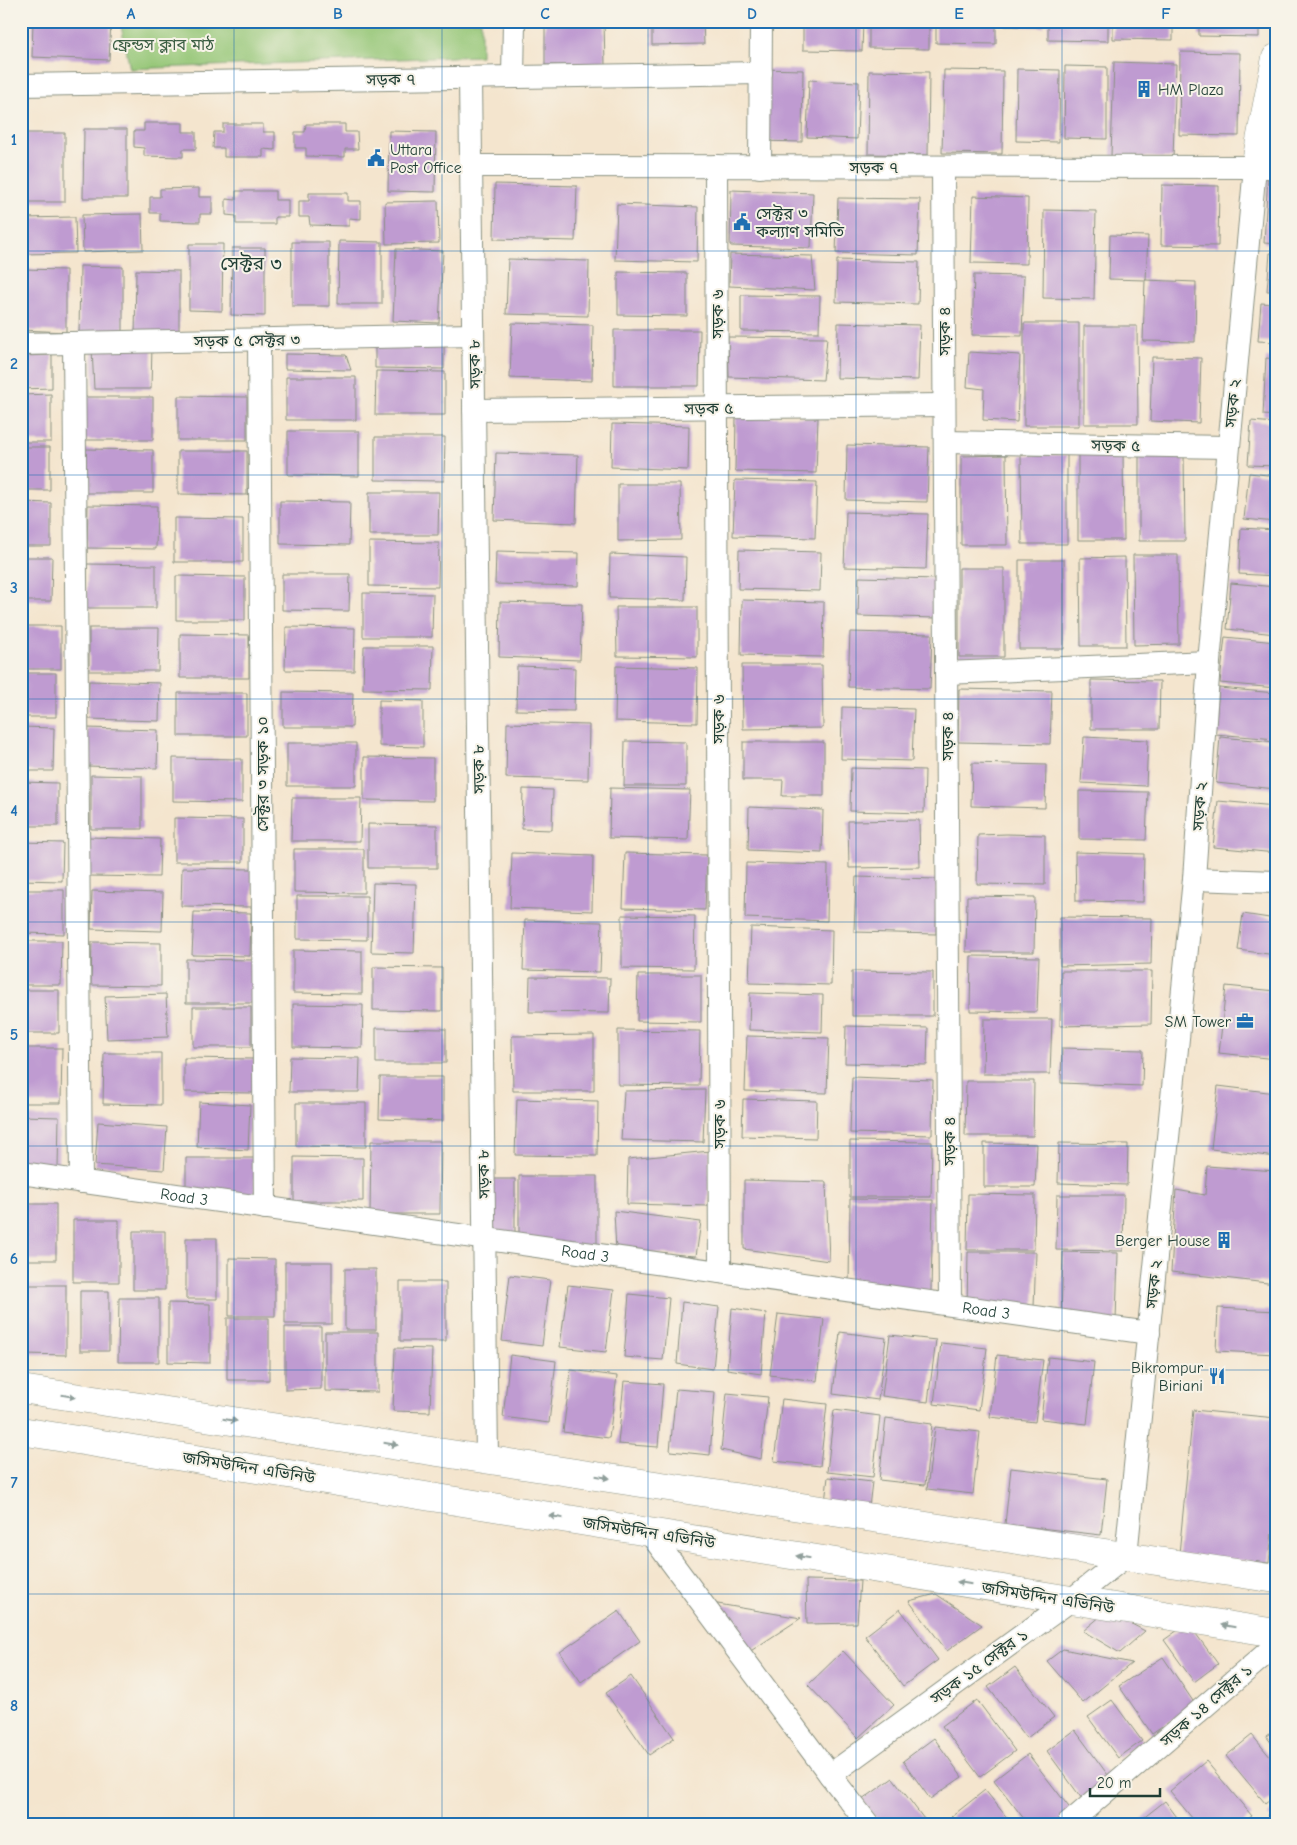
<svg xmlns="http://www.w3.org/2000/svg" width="1297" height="1845" font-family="'Comic Neue','Noto Sans Bengali',sans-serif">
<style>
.green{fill:#94c676;stroke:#5a8255}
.building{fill:#bf9bd1}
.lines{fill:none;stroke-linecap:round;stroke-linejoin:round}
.minor-casing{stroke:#8a9181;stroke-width:24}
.tertiary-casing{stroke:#8a9181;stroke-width:29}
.minor{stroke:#fff;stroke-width:22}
.tertiary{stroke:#fff;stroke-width:28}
.oneway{fill:#8f9e9a}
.grid{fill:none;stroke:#1f6fb2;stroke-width:1;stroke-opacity:0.55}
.labels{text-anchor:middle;stroke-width:4;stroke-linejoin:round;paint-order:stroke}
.park-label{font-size:16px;fill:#3c5f44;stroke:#f7f3e8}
.street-label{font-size:16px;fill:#1f3d34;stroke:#f7f3e8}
.poi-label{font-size:16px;fill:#1f3d34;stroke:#f7f3e8;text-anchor:start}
.quarter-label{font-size:19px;fill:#1f3d34;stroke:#f7f3e8}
.neatline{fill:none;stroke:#1f6fb2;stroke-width:2}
.grid-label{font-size:16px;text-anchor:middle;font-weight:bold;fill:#1f6fb2}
</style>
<rect width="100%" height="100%" fill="#f7f3e8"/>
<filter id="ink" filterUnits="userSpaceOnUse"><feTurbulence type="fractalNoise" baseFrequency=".02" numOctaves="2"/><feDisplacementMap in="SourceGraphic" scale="10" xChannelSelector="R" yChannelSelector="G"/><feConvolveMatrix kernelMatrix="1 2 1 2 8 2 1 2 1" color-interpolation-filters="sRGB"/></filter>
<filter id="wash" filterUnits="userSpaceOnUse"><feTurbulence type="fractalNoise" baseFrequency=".0096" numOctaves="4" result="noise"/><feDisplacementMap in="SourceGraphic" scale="20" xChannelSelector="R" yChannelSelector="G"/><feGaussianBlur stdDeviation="1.12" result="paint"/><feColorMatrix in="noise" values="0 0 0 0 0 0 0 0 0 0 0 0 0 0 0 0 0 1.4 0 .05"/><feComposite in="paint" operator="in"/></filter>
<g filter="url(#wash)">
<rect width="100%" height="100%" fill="#f4e5ce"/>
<path class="green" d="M120,21H481V56L130,69Z"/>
<g id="blocks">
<path class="building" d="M33,21H111L109,60L32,57Z
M545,21H604L605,65H545Z
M652,21H703L704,44L652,45Z
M803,21H863L862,51L803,50Z
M869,21H929V49L869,48Z
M936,21H996V44L936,43Z
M1005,21H1044V27L1005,26Z
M1048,21H1108V41L1048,40Z
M1113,21H1173V40L1113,39Z
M1199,21H1259V37L1199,36Z
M1180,52L1240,53L1239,136L1179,135Z
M1114,62L1176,64L1173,158L1111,156Z
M1065,66L1107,67V139L1064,138Z
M761,69L803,70L802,142L760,141Z
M1017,69L1060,70L1059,142L1016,141Z
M944,70L1003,71L1002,154L942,153Z
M869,71L929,72L928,155L868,154Z
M809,80L859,82L857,139L807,137Z
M144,123H183V132H196V149H183V157L144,156V148L134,147V131H144Z
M223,124H263V132H275V150L263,149V157H224V148H213L214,132H223Z
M306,124H345V132H357L358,149H345V157L306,156V148H295V132H305Z
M84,129H127V198H83Z
M389,131L436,132L435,192L388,191Z
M22,133H65V202H21Z
M1268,174H1276V244L1264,243Z
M495,184L577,186L575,241L494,239Z
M1162,185L1219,186L1218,246L1161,245Z
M199,188V197H212V214H200V222L160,221V213H150V197H160V189Z
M731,190L813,193L811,248L730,246Z
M236,191H275V200H288V217H275V224H236V216L226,215V199L236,200Z
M309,193H348V201H361V219L349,218V226L310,225L309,217H299V201H309Z
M973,196L1028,198L1027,264L971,263Z
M838,198L920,199L918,255L836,253Z
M438,201L439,243L386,244L385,202Z
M617,204L698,207L697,262L615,260Z
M1044,210L1096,211L1094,299L1043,298Z
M142,214L143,250L83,252L82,215Z
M75,217L76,253L21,254V218Z
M1110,235L1148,236L1146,280L1109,279Z
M339,241L382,242V304H338Z
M292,242H329V306H292Z
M189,244H223L222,311L189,310Z
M232,248H265V316L231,315Z
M396,249L443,251L439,323L393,321Z
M1270,253H1276V291H1267Z
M730,254L812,256L815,290L729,286Z
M508,259L589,261L588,316L506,314Z
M837,260L919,262L918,304L836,302Z
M80,266L123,267V336L79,335Z
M22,269L66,270V332L21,330Z
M136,270L179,271V340L135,339Z
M618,272L687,273V316L618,315Z
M974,275L1024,276L1022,336L972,335Z
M1145,280L1196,282L1195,342L1143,341Z
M741,295L820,296L819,332L741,331Z
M1261,303L1276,304V342L1258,341Z
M512,323L593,325L592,381L510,378Z
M838,323L920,325L918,380L837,378Z
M1024,323H1079V426H1024Z
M1084,326H1137L1138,424H1084Z
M614,330H700L699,386H614Z
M728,337L827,338L823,380L729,377Z
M152,345L151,389H94L92,348Z
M375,345L444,346V369L375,368Z
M969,352L1020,355L1017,422L983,420L984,389L967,387Z
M285,354L346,355L351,370L285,369Z
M52,355V388L21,389V356Z
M1152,357L1201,358L1199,423L1150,421Z
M1266,358L1276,359V416L1263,415Z
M376,371L445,372V415H375Z
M286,377H356V420H286Z
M51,394V442H21V395Z
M178,396L247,397V440H178Z
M84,397H153V440H84Z
M736,416L818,418L816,473L735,471Z
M1251,421L1276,423V466L1248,465Z
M612,424L689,426L688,470L611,467Z
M288,431H359V476L288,475Z
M375,437H445L444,481L375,480Z
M847,445L929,447L927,502L846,500Z
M21,447H50V490H21Z
M84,449L153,450V493H84Z
M178,451H247V495L178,494Z
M1078,451H1123L1124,540H1078Z
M1139,452H1184L1185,541H1139Z
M496,453L578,455L576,523L494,520Z
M1006,455L1007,545H961V456Z
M1021,455H1067V544H1022Z
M1249,473L1276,476V522L1244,519Z
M735,480L817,482L815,538L733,536Z
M618,484H680L681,540L618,541Z
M369,492H439L438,535H369Z
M280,501L350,502L349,545L280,544Z
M21,502L51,503V546H21Z
M88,505L157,506L156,549L87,548Z
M846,512L928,514L926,569L844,567Z
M174,518L243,519V562H174Z
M1241,528L1276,530V576L1239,574Z
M369,542L439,543L438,587L369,586Z
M739,550L821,552L820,591L738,589Z
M496,551L579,553L578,586L495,584Z
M610,554L686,557L685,600L609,598Z
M1133,555H1178L1179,644L1134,645Z
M21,557H52L51,601H21Z
M1125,557L1126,646H1081L1080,558Z
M1019,560H1064V649H1019Z
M87,564L156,565V608H87Z
M959,568H1004V657H959Z
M282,574H350L349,611L282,610Z
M176,576L245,577V620H176Z
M859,577L938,579L937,618L858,616Z
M1231,583L1276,587V634L1227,629Z
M363,593L433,594L432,637H363Z
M742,600L824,602L823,657L741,655Z
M500,602L582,604L580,660L499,657Z
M616,607H697V657L617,656Z
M21,626H61V669H21Z
M286,627L355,628L354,671L285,670Z
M89,628H159L158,671H89Z
M850,632L932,634L930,689L848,687Z
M180,634L249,635V678H180Z
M1225,637L1276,642V688L1220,683Z
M364,646H433L432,690L363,689Z
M742,665H822L823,728L743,729Z
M517,666L575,668L574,711L516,710Z
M616,666L698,668L697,723L615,721Z
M21,673H56V717H21Z
M1091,680L1160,681L1159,729H1091Z
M89,681L160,683L159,721L88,719Z
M1219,688L1276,693V739L1215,734Z
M959,689L1052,691L1050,744L958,742Z
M283,692L353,693L352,727H283Z
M178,693H247V736H178Z
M379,700L423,701V747L379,746Z
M842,707L914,709L912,761L841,759Z
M507,723L589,725L588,780L506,778Z
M21,727L54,728L53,771H21Z
M87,728L158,730L157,768L86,766Z
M1084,737L1148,740L1146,786L1081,783Z
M1220,737L1276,742V789L1216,783Z
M625,741L686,742V786H624Z
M743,742H824V796H782L783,780H743Z
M287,743H356V786H287Z
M364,757L433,758V801L364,800Z
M173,758L242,759V802L173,801Z
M972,763L1046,765L1045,808L971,806Z
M851,768L925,770L924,813L850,811Z
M91,775L142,776V829H91Z
M21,782L58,783V826H21Z
M610,788L690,790L688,840L609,838Z
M523,789L553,790L552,830L522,829Z
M1079,791L1148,792L1146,840L1079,839Z
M292,798H361L360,841H291Z
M1218,801L1276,806V853L1213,847Z
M749,807L823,810L822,853L748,850Z
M174,818L243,819V862H174Z
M919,820L920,867L849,868L848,821Z
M368,824L437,825V868H368Z
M1007,834L1045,835V885L977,884L978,835Z
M89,837L160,839L159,877L88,876Z
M21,842L63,843L62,881L21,880Z
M294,849H364V893L294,892Z
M1075,852L1144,854L1143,902L1076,901Z
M512,853L593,856L592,911L510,908Z
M625,853L707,855L705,910L623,908Z
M746,863L828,865L827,921L745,918Z
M182,868L253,869L252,907L181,906Z
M856,877L937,879L936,934L854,932Z
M373,883L416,884L414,953L371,952Z
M21,890H64V934L21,933Z
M92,891L163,893L162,931L91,929Z
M297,896H367V940L297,939Z
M967,896L1035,897L1034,952H966Z
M194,912L251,913L250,956L192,955Z
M1243,914L1276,919V955L1238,950Z
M622,915L695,916L694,969L622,968Z
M1060,917L1152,918L1151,964L1060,966Z
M525,920L602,922L600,972L523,970Z
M751,927L832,930L831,985L749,983Z
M21,941H62L61,985H21Z
M92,942L161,943V986L91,985Z
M293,950L362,951V994L293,993Z
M971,956L1039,957L1037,1012L970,1011Z
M186,959L255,960V1003H186Z
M373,967L442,968V1011L373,1010Z
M852,971L933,972V1016H852Z
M1061,971H1152L1151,1024L1060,1026Z
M638,975H701V1022L637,1021Z
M530,977L610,978L609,1013L529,1012Z
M1226,986L1276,991V1059L1219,1053Z
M21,990H59V1033H21Z
M750,993L823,995L822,1032L749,1030Z
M166,994L168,1037L107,1039L105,996Z
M293,1004L363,1005L362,1048L293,1047Z
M193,1007H251V1047H193Z
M984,1019H1052L1050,1074H983Z
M846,1026L928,1028L927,1065L845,1063Z
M376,1028L446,1029V1063H376Z
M618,1030L700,1031L699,1086L618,1085Z
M594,1035V1091H513L512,1036Z
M747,1036L829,1038L827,1093L745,1091Z
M21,1048H62L61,1103H21Z
M1062,1048L1143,1050L1142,1086L1061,1083Z
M104,1053H161V1105L103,1104Z
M290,1057L360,1058L359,1092H289Z
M184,1058L254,1059V1093L184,1092Z
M380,1077H443V1121L379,1119Z
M852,1077L933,1080L932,1135L850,1133Z
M966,1081H1034L1033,1136H965Z
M1218,1086L1276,1093V1157L1211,1149Z
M705,1090L703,1142L621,1140L624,1091Z
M517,1099L598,1101L597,1156L515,1155Z
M743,1099L817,1101L816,1138L742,1136Z
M199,1102L250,1105L248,1150L197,1147Z
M296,1103H366V1147L296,1146Z
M21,1116L59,1117L58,1168L21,1167Z
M98,1122L167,1127L164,1170L95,1165Z
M371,1141H441L440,1214H370Z
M850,1141L932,1142L931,1197H850Z
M984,1143L1037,1144L1035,1187H984Z
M1059,1143L1128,1144L1127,1185L1058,1183Z
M710,1151L708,1206L627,1204L628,1159Z
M294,1157L363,1158V1201H294Z
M186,1158H255V1201H186Z
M1207,1166L1276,1171V1284L1171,1272L1176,1190L1205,1195Z
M519,1176H597V1248H519Z
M489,1179H515V1237L489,1231Z
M744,1180L826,1182L829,1261L744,1249Z
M968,1194L1035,1195L1034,1250H967Z
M1057,1195H1124L1123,1251L1056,1250Z
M850,1199L933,1200L931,1291L849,1289Z
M21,1204H56V1260H21Z
M614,1211L701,1222L696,1256L616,1251Z
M73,1220H119V1282H73Z
M133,1231H165V1290H133Z
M186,1238H217V1299H186Z
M968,1252H1036L1034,1307H967Z
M1063,1252L1118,1253L1116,1321L1061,1320Z
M229,1258L275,1259V1316H229Z
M285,1262H332V1324H285Z
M345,1269H376V1330H345Z
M510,1275L550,1280L542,1346L502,1341Z
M400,1282H446V1341H400Z
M25,1285H66V1355L25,1354Z
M568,1285L614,1290L606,1352L560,1347Z
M80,1291H109V1351H80Z
M629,1294L669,1298L663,1360L624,1357Z
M119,1298H159V1362H118Z
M682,1302L719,1307L713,1369L677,1364Z
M168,1303L210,1304V1363L168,1362Z
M732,1308L766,1313L761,1374L727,1369Z
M1218,1308L1276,1311V1354L1216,1351Z
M778,1314L824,1319L817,1381L770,1375Z
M227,1318H269V1380H227Z
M285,1327H321V1389L285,1390Z
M325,1332H378V1392L325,1391Z
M840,1332L886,1338L878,1400L833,1394Z
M890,1335L936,1340L928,1402L882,1396Z
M941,1343L987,1348L979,1410L934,1404Z
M395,1348L432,1349L430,1412L393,1411Z
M510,1355L556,1361L549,1423L503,1417Z
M997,1355L1043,1360L1035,1422L990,1417Z
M1048,1357L1094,1362L1087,1424L1041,1419Z
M571,1370L617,1376L609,1438L563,1432Z
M624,1381L663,1384L658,1447L618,1444Z
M676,1389L715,1392L710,1455L670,1451Z
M727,1393L768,1397L761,1459L721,1450Z
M782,1399L827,1404L820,1466L774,1461Z
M834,1410L880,1416L873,1477L827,1472Z
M1193,1410L1276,1418V1491L1269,1563L1179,1554Z
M886,1418L932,1424L925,1485L879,1480Z
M935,1427L980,1432L973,1494L927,1489Z
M1011,1468L1107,1479L1101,1535L1005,1524Z
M828,1477L872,1482L869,1507L825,1502Z
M806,1580L860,1581L857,1623L807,1624Z
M936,1594L982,1625L947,1651L909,1601Z
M706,1602L801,1618L743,1656Z
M900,1609L938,1660L903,1686L865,1636Z
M619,1611L640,1641L581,1682L560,1652Z
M1107,1611L1145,1631L1120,1653L1083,1631Z
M1188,1623L1218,1664L1194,1682L1164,1640Z
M1063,1649L1132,1663L1083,1703L1047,1661Z
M843,1651L894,1705L858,1738L808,1685Z
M1163,1657L1195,1704L1152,1734L1119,1686Z
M1015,1667L1054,1717L1027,1738L988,1687Z
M631,1676L674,1738L649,1755L606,1693Z
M977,1700L1015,1751L980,1777L942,1726Z
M1112,1700L1142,1741L1118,1758L1088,1717Z
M1276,1729V1749L1266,1736Z
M1075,1730L1113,1782L1085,1803L1047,1751Z
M1252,1735L1276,1764V1794L1265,1803L1226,1756Z
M934,1738L962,1777L930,1799L903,1761Z
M1028,1754L1072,1811L1056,1824H1028L994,1780Z
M1206,1761L1252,1816L1242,1824H1197L1170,1791Z
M893,1778L927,1823L925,1824H880L862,1800Z
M985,1790L1012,1824H957L951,1817Z
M1165,1801L1182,1824H1138L1137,1823Z
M1276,1807V1824H1274L1267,1815Z"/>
</g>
</g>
<g filter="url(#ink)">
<use href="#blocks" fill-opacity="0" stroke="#8a9181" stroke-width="1"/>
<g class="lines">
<g class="minor-casing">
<g id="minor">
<path d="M513,77L514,21"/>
<path d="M470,78L487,1459"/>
<path d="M21,85L761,73"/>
<path d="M471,166L1276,167"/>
<path d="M716,166L720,1272"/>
<path d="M760,167L761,21"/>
<path d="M943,167L950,1304"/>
<path d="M259,340L265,1208"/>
<path d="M74,343L81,1182"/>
<path d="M21,344L473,335"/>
<path d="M474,410L944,405"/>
<path d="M945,442L1228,447"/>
<path d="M946,673L1209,662"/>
<path d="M1194,879L1276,882"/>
<path id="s1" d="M21,1173L1149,1333"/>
<path d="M649,1532L830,1775L868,1824"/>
<path d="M830,1775L1071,1600L1126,1556L1194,879L1209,662L1255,167"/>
<path d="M1068,1824L1276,1645"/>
</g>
</g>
<g class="tertiary-casing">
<path id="tertiary" d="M1255,167L1276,58
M21,1389L1276,1579
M21,1431L1276,1633"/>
</g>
<use href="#minor" class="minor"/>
<use href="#tertiary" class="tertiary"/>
</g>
<defs><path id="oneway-solid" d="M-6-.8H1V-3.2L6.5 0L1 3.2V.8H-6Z" transform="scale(1.25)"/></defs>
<g class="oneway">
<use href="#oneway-solid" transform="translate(69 1396) rotate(9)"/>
<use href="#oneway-solid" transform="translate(230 1420) rotate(9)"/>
<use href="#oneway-solid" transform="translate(391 1444) rotate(9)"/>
<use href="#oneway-solid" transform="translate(603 1477) rotate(9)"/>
<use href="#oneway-solid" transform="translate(556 1517) rotate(-171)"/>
<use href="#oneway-solid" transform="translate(803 1557) rotate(-171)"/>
<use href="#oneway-solid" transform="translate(964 1583) rotate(-171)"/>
<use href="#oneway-solid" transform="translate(1228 1626) rotate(-171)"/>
</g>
</g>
<path class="grid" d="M234,21V1824M442,21V1824M648,21V1824M856,21V1824M1062,21V1824M21,251H1276M21,475H1276M21,699H1276M21,922H1276M21,1146H1276M21,1370H1276M21,1594H1276"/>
<defs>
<g id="building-bare" transform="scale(1.35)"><path d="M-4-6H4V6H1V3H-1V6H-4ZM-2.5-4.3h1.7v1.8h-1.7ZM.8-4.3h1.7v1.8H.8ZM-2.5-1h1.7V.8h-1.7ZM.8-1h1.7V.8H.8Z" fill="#1f6fb2" stroke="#f7f3e8" stroke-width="2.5" paint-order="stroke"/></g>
<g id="civic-bare" transform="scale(1.35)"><path d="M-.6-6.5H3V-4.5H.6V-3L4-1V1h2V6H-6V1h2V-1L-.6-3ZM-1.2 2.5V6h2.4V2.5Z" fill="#1f6fb2" stroke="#f7f3e8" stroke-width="2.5" paint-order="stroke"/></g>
<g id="office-bare" transform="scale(1.35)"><path d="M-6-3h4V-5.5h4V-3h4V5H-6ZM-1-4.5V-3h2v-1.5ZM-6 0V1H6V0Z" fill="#1f6fb2" stroke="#f7f3e8" stroke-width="2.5" paint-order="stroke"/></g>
<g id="restaurant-bare" transform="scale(1.35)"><path d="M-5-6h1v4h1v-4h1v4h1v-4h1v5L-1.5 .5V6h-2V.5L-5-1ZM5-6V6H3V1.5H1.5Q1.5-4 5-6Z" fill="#1f6fb2" stroke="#f7f3e8" stroke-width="2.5" paint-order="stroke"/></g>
</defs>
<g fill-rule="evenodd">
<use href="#building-bare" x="1144" y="89"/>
<use href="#civic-bare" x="376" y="158"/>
<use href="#civic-bare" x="742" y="222"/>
<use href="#office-bare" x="1245" y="1021"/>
<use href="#building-bare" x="1224" y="1240"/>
<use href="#restaurant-bare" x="1217" y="1376"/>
</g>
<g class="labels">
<g class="park-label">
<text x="163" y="50">ফ্রেন্ডস ক্লাব মাঠ</text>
</g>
<g class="street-label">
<text transform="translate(391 79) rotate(-1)" y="6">সড়ক ৭</text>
<text x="874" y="173">সড়ক ৭</text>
<text transform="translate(717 314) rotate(-90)" y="6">সড়ক ৬</text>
<text transform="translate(944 331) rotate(-90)" y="6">সড়ক ৪</text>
<text transform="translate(247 340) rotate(-1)" y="6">সড়ক ৫ সেক্টর ৩</text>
<text transform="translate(474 364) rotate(-91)" y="6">সড়ক ৮</text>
<text transform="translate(1232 403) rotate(-84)" y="6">সড়ক ২</text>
<text transform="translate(709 408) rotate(-1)" y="6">সড়ক ৫</text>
<text transform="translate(1116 445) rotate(1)" y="6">সড়ক ৫</text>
<text transform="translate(718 719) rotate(-90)" y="6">সড়ক ৬</text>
<text transform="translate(947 736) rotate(-90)" y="6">সড়ক ৪</text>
<text transform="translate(478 769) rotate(-91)" y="6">সড়ক ৮</text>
<text transform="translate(262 774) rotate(-90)" y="6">সেক্টর ৩ সড়ক ১০</text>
<text transform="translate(1199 806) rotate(-86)" y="6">সড়ক ২</text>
<text transform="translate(719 1124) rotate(-90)" y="6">সড়ক ৬</text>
<text transform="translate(949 1141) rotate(-90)" y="6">সড়ক ৪</text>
<text transform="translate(483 1174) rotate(-91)" y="6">সড়ক ৮</text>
<text dy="6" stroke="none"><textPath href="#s1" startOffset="165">Road 3</textPath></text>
<text dy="6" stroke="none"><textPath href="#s1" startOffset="570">Road 3</textPath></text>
<text transform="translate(1153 1284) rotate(-84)" y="6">সড়ক ২</text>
<text dy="6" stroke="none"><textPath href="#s1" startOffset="975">Road 3</textPath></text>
<text transform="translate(249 1467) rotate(9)" y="6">জসিমউদ্দিন এভিনিউ</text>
<text transform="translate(649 1532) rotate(9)" y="6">জসিমউদ্দিন এভিনিউ</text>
<text transform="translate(1048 1597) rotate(9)" y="6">জসিমউদ্দিন এভিনিউ</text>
<text transform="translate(979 1666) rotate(-36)" y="6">সড়ক ১৫ সেক্টর ১</text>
<text transform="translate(1206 1705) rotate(-41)" y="6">সড়ক ১৪ সেক্টর ১</text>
</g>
<g class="poi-label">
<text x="1158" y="95">HM Plaza</text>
<text x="390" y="155">Uttara<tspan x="390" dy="18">Post Office</tspan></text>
<text x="756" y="219">সেক্টর ৩<tspan x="756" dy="18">কল্যাণ সমিতি</tspan></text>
<text x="1231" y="1027" text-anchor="end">SM Tower</text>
<text x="1210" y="1246" text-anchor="end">Berger House</text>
<text x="1203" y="1373" text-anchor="end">Bikrompur<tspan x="1203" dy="18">Biriani</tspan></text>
</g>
<g class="quarter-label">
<text x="251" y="270">সেক্টর ৩</text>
</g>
</g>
<rect width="1297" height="1845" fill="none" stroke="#f7f3e8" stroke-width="55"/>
<path d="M1090 1788v8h70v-8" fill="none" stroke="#1f3d34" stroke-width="2.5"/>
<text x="1097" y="1788" font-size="15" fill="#1f3d34" stroke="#f7f3e8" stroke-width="4" paint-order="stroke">20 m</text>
<rect x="28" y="28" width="1242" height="1790" class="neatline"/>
<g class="grid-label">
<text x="131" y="19">A</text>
<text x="338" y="19">B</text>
<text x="545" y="19">C</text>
<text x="752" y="19">D</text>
<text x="959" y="19">E</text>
<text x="1166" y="19">F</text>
<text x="14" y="145">1</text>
<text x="14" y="369">2</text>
<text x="14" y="593">3</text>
<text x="14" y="816">4</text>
<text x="14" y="1040">5</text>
<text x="14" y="1264">6</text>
<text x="14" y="1488">7</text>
<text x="14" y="1711">8</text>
</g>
</svg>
